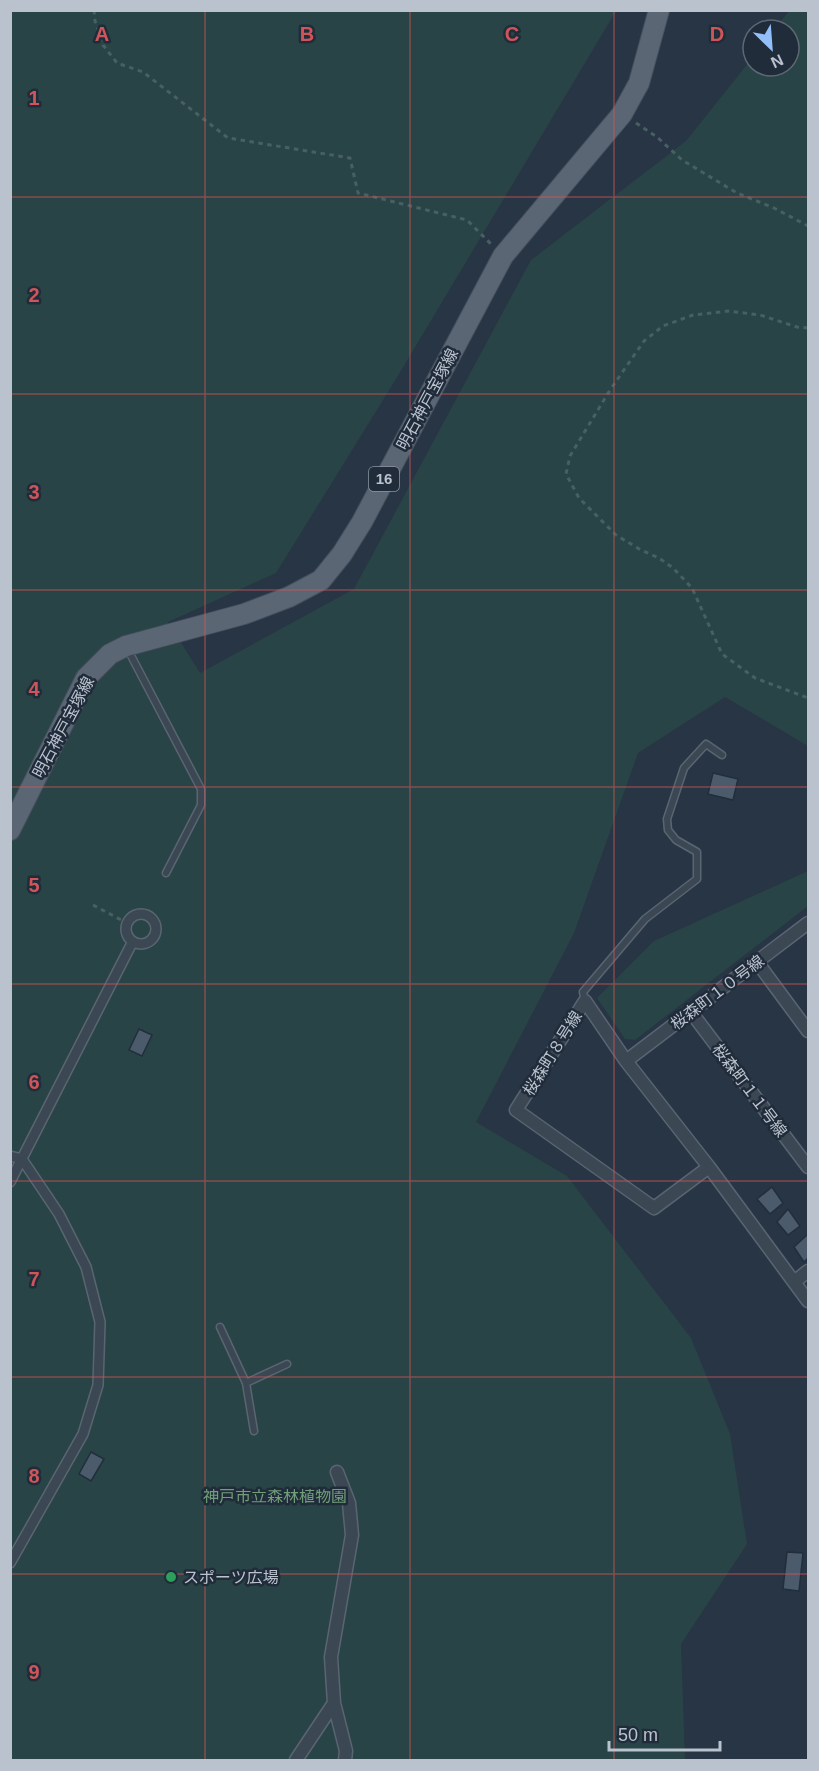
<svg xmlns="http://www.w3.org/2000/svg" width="819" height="1771" font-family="Helvetica,'Noto Sans JP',sans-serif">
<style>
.green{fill:#294446}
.building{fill:#4b5b6b;stroke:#222e3c;stroke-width:1.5}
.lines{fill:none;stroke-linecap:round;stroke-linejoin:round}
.service-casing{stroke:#5a6572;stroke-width:9}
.pedestrian-casing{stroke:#5a6572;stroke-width:12}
.minor-casing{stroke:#5a6572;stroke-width:15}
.primary-casing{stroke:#45505e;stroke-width:22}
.path{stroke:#486062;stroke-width:3;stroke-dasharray:4.5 4.5;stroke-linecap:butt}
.service{stroke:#3c4754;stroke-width:6}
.pedestrian{stroke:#3c4754;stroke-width:9}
.minor{stroke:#3c4754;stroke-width:12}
.primary{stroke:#5a6674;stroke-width:20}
.grid{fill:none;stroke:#ce565a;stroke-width:1.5;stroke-opacity:0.55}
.leisure-dot{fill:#2e9e5b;stroke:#202c3a;stroke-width:2}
.labels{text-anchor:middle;stroke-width:5;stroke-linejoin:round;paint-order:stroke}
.shield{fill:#202c3a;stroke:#8c95a2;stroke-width:1.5}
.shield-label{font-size:15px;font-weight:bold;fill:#bac2ce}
.street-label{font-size:16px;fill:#bac2ce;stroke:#202c3a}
.park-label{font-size:16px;fill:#709f79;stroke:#202c3a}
.poi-label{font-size:16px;fill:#bac2ce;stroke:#202c3a;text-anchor:start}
.grid-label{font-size:20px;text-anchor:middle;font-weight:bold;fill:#ce565a;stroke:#202c3a;stroke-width:5;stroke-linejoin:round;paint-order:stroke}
</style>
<rect width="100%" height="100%" fill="#273545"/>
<path class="green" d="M10,11H616L396,379L276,573L168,622L200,673L354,589L531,260L686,141L753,57V66H789V30H774L789,11H808V746L725,697L638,753L574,933L476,1122L567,1176L691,1338L730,1434L747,1544L681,1644L685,1760H11Z
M808,871V906L635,1040L625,1039L597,998L654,941Z"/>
<path class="building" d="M713,773L738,779L733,800L708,794Z
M139,1029L152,1035L142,1056L129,1050Z
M772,1187L783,1203L770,1214L757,1199Z
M788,1209L800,1226L788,1235L777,1222Z
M808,1234V1258L804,1262L794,1247Z
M91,1452L104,1459L91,1481L79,1474Z
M787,1552L803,1553L799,1591L783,1589Z"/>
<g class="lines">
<g class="service-casing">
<path id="service" d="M127,648L201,789V805L166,873
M585,1001L583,992L645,919L697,879V852L676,840L668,830L667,819L684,768L706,744L722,755
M220,1327L246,1383L254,1431
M246,1383L287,1364"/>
</g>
<g class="pedestrian-casing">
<path id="pedestrian" d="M126 929a15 15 0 1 1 30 0a15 15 0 1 1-30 0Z
M10,1156L22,1159L59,1214L86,1267L100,1322L98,1385L83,1434L10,1563
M10,1182L132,943"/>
</g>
<g class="minor-casing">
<path id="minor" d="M757,962L808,1031
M691,1012L808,1167
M626,1061L808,923
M709,1167L654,1208L516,1110L585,1001L626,1061L709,1167L808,1301
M794,1282L808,1271
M337,1472L349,1503L352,1535L331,1657L334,1703L346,1751L345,1760
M296,1760L334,1703"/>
</g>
<g class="primary-casing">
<path id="primary" d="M10,830L86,678L110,654L126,646L244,614L289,597L321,580L342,554L362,522L503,256L622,114L639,83L659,10"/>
</g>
<path class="path" d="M94,10L95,21L103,45L117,63L143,72L228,138L350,158L358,193L467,220L491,244
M636,123L657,137L682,160L737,193L774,208L808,226
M808,328L797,327L760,315L728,311L693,315L663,326L644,341L610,390L570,456L566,474L579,498L616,535L641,550L659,558L673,568L692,588L722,654L755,678L808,698
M93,905L127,923"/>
<use href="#service" class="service"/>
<use href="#pedestrian" class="pedestrian"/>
<use href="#minor" class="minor"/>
<use href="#primary" class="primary"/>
</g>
<path class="grid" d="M205,10V1760M410,10V1760M614,10V1760M10,197H808M10,394H808M10,590H808M10,787H808M10,984H808M10,1181H808M10,1377H808M10,1574H808"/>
<circle class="leisure-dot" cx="171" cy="1577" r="6"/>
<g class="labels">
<rect class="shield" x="369" y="467" width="30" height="24" rx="4.5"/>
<g class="shield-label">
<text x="384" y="484">16</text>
</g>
<g class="street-label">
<text transform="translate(427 399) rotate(-62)" y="6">明石神戸宝塚線</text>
<text transform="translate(63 727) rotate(-62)" y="6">明石神戸宝塚線</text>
<text transform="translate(717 992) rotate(-37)" y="6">桜森町１０号線</text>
<text transform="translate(552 1053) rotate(-58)" y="6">桜森町８号線</text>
<text transform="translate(750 1090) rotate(53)" y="6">桜森町１１号線</text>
</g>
<g class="park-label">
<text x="275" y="1502">神戸市立森林植物園</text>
</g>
<g class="poi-label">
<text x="183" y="1583">スポーツ広場</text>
</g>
</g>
<g class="grid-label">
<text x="102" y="41">A</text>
<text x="307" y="41">B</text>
<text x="512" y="41">C</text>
<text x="717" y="41">D</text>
<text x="34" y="105">1</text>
<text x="34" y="302">2</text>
<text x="34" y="499">3</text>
<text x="34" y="696">4</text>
<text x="34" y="892">5</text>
<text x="34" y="1089">6</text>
<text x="34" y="1286">7</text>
<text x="34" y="1483">8</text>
<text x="34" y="1679">9</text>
</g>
<rect width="819" height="1771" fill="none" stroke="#bac2ce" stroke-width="24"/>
<g transform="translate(771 48) rotate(155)"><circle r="28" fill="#202c3a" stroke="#5e6875" stroke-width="1.5"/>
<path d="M0-4.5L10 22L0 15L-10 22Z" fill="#92bffa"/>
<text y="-9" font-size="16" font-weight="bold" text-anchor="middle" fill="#bac2ce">N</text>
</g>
<path d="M609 1741v9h111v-9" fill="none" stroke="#bac2ce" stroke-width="3"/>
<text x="618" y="1741" font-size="18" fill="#bac2ce" stroke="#202c3a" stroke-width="4.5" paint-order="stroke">50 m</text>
</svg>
